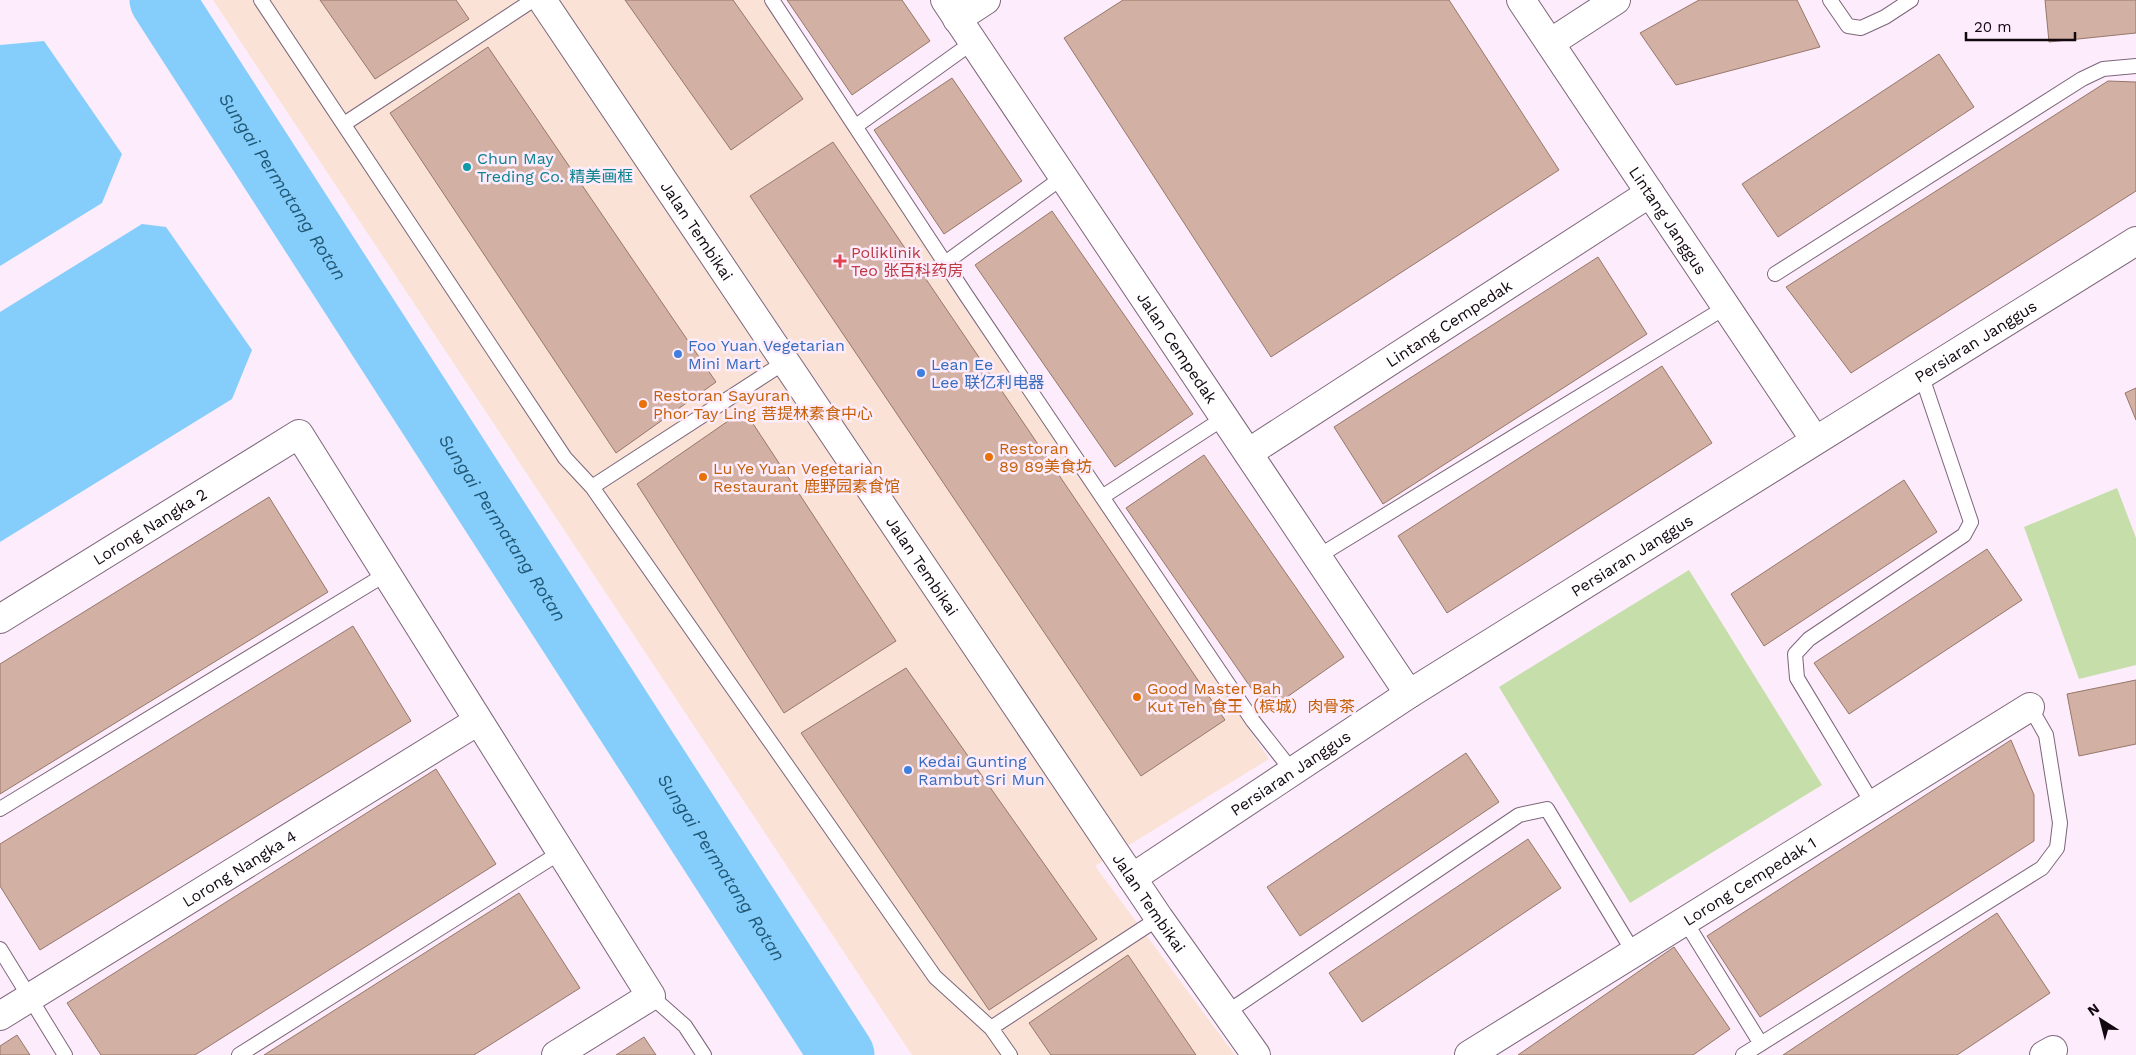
<svg xmlns="http://www.w3.org/2000/svg" width="2136" height="1055" font-family="'Work Sans','Noto Sans SC',sans-serif">
<style>
.commercial{fill:#fae3d6}
.green{fill:#c6deaa}
.water{fill:#85cefb}
.lines{fill:none;stroke-linecap:round;stroke-linejoin:round}
.river{stroke:#85cefb;stroke-width:65}
.building{fill:#d2b0a3;stroke:#97776b}
.service-casing{stroke:#7d667b;stroke-width:16}
.minor-casing{stroke:#7d667b;stroke-width:30}
.tertiary-casing{stroke:#7d667b;stroke-width:30}
.service{stroke:#fff;stroke-width:14}
.minor{stroke:#fff;stroke-width:28}
.tertiary{stroke:#fff;stroke-width:28}
.culture-dot{fill:#0f9aa8;stroke:#fdecfb;stroke-width:2}
.health-dot{fill:#e0444e;stroke:#fdecfb;stroke-width:2}
.shop-dot{fill:#3f7fe0;stroke:#fdecfb;stroke-width:2}
.food-dot{fill:#e8710a;stroke:#fdecfb;stroke-width:2}
.labels{text-anchor:middle;stroke-width:5;stroke-linejoin:round;paint-order:stroke}
.culture-label{font-size:16px;fill:#0d838f;stroke:#fdecfb;text-anchor:start}
.street-label{font-size:16px;fill:#110810;stroke:#fdecfb}
.health-label{font-size:16px;fill:#be3a42;stroke:#fdecfb;text-anchor:start}
.shop-label{font-size:16px;fill:#366cbe;stroke:#fdecfb;text-anchor:start}
.food-label{font-size:16px;fill:#c56008;stroke:#fdecfb;text-anchor:start}
.water-label{font-size:18px;font-style:italic;fill:#215876;stroke:#fdecfb}
</style>
<rect width="100%" height="100%" fill="#fdecfb"/>
<path class="commercial" d="M213,0H763L1269,759L1095,866L1235,1055H912Z"/>
<path class="green" d="M2117,488L2136,538V665L2079,679L2024,527Z
M1689,570L1822,785L1630,903L1499,687Z"/>
<path class="water" d="M44,41L122,154L102,203L0,266V45Z
M142,224L166,227L252,350L232,399L0,542V312Z"/>
<g class="lines">
<path class="river" id="s1" d="M162,0L842,1055"/>
</g>
<path class="building" d="M320,0H456L469,19L375,79Z
M625,0H733L803,99L731,150Z
M787,0H902L930,41L852,95Z
M1123,0H1449L1559,170L1271,357L1064,38Z
M1699,0H1797L1820,47L1676,85L1640,33Z
M2045,0H2136V33L2049,42Z
M488,47L716,382L616,453L390,113Z
M1939,54L1974,107L1778,237L1742,184Z
M952,78L1022,181L944,234L874,130Z
M2108,81L2136,82V191L1851,373L1786,287Z
M833,142L1225,720L1141,776L750,196Z
M1052,211L1193,414L1115,467L975,265Z
M1598,257L1647,334L1383,504L1334,427Z
M1662,366L1712,443L1447,613L1398,536Z
M2136,388V420L2125,393Z
M744,410L896,641L784,713L637,484Z
M1204,455L1344,657L1267,711L1126,508Z
M1904,480L1937,532L1764,646L1731,594Z
M269,497L328,592L0,794V664Z
M1987,549L2022,600L1849,714L1814,663Z
M353,626L411,721L40,950L0,886V844Z
M906,668L1097,939L989,1010L801,733Z
M2136,680V744L2079,756L2067,694Z
M2011,740L2034,795V841L1760,1017L1707,936Z
M1466,753L1499,802L1300,936L1267,887Z
M436,769L496,864L195,1055H101L67,1003Z
M1528,839L1561,888L1362,1022L1329,973Z
M519,893L580,988L474,1055H264Z
M1997,913L2050,993L1957,1055H1783Z
M1674,947L1730,1029L1693,1055H1518Z
M1128,955L1196,1055H1051L1029,1023Z
M17,1035L30,1055H0V1046Z
M644,1037L656,1055H616Z"/>
<g class="lines">
<g class="service-casing">
<path id="service" d="M261,0L565,458L592,487L935,977L991,1028L1010,1055
M772,0L966,295L1253,721L1293,772
M1830,0L1848,26L1861,28L1885,17L1911,0
M344,124L533,0
M856,126L973,42
M945,263L1063,177
M1775,274L2082,79L2103,69L2136,66
M592,487L785,362
M1102,497L1224,418
M1317,557L1726,307
M1873,804L1797,678L1795,654L1809,639L1964,535L1971,522L1921,374
M0,809L386,574
M1685,921L1761,1044
M0,949L65,1055
M651,996L685,1026L704,1055
M1226,1013L1519,815L1547,809L1634,953
M991,1028L1159,918
M239,1055L561,852
M1743,1055L2042,868L2057,848L2060,823L2046,735L2030,707"/>
</g>
<g class="minor-casing">
<g id="minor">
<path id="s2" d="M945,0L1409,694"/>
<path id="s3" d="M1521,0L1815,440"/>
<path d="M957,19L986,0"/>
<path d="M1550,43L1616,0"/>
<path id="s4" d="M1248,453L1650,193"/>
<path id="s5" d="M0,619L299,434L651,996L556,1055"/>
<path id="s6" d="M1132,878L1409,694L2136,241"/>
<path id="s7" d="M0,1016L478,721"/>
<path id="s8" d="M1469,1055L2030,707"/>
<path d="M2044,1055L2053,1050"/>
</g>
</g>
<g class="tertiary-casing">
<g id="tertiary">
<path id="s9" d="M542,0L1159,918L1256,1055"/>
</g>
</g>
<use href="#service" class="service"/>
<use href="#minor" class="minor"/>
<use href="#tertiary" class="tertiary"/>
</g>
<circle class="culture-dot" cx="467" cy="167" r="5"/>
<path class="health-dot" d="M837.5 253.5h5v5h5v5h-5v5h-5v-5h-5v-5h5z"/>
<g class="shop-dot">
<circle cx="678" cy="354" r="5"/>
<circle cx="921" cy="373" r="5"/>
<circle cx="908" cy="770" r="5"/>
</g>
<g class="food-dot">
<circle cx="643" cy="404" r="5"/>
<circle cx="989" cy="457" r="5"/>
<circle cx="703" cy="477" r="5"/>
<circle cx="1137" cy="697" r="5"/>
</g>
<g class="labels">
<g class="culture-label">
<text x="477" y="164">Chun May<tspan x="477" dy="18">Treding Co. 精美画框</tspan></text>
</g>
<g class="street-label">
<text dy="6" stroke="none"><textPath href="#s3" startOffset="265">Lintang Janggus</textPath></text>
<text dy="6" stroke="none"><textPath href="#s9" startOffset="278">Jalan Tembikai</textPath></text>
<text dy="6" stroke="none"><textPath href="#s4" startOffset="239">Lintang Cempedak</textPath></text>
<text dy="6" stroke="none"><textPath href="#s6" startOffset="1000">Persiaran Janggus</textPath></text>
<text dy="6" stroke="none"><textPath href="#s2" startOffset="418">Jalan Cempedak</textPath></text>
<text dy="6" stroke="none"><textPath href="#s5" startOffset="176">Lorong Nangka 2</textPath></text>
<text dy="6" stroke="none"><textPath href="#s6" startOffset="595">Persiaran Janggus</textPath></text>
<text dy="6" stroke="none"><textPath href="#s9" startOffset="682">Jalan Tembikai</textPath></text>
<text dy="6" stroke="none"><textPath href="#s6" startOffset="190">Persiaran Janggus</textPath></text>
<text dy="6" stroke="none"><textPath href="#s7" startOffset="281">Lorong Nangka 4</textPath></text>
<text dy="6" stroke="none"><textPath href="#s8" startOffset="330">Lorong Cempedak 1</textPath></text>
<text dy="6" stroke="none"><textPath href="#s9" startOffset="1088">Jalan Tembikai</textPath></text>
</g>
<g class="health-label">
<text x="851" y="258">Poliklinik<tspan x="851" dy="18">Teo 张百科药房</tspan></text>
</g>
<g class="shop-label">
<text x="688" y="351">Foo Yuan Vegetarian<tspan x="688" dy="18">Mini Mart</tspan></text>
<text x="931" y="370">Lean Ee<tspan x="931" dy="18">Lee 联亿利电器</tspan></text>
<text x="918" y="767">Kedai Gunting<tspan x="918" dy="18">Rambut Sri Mun</tspan></text>
</g>
<g class="food-label">
<text x="653" y="401">Restoran Sayuran<tspan x="653" dy="18">Phor Tay Ling 菩提林素食中心</tspan></text>
<text x="999" y="454">Restoran<tspan x="999" dy="18">89 89美食坊</tspan></text>
<text x="713" y="474">Lu Ye Yuan Vegetarian<tspan x="713" dy="18">Restaurant 鹿野园素食馆</tspan></text>
<text x="1147" y="694">Good Master Bah<tspan x="1147" dy="18">Kut Teh 食王（槟城）肉骨茶</tspan></text>
</g>
<g class="water-label">
<text dy="6" stroke="none"><textPath href="#s1" startOffset="222">Sungai Permatang Rotan</textPath></text>
<text dy="6" stroke="none"><textPath href="#s1" startOffset="628">Sungai Permatang Rotan</textPath></text>
<text dy="6" stroke="none"><textPath href="#s1" startOffset="1032">Sungai Permatang Rotan</textPath></text>
</g>
</g>
<g transform="translate(2101 1020) rotate(324)" stroke="#fdecfb" stroke-width="4" paint-order="stroke">
<path d="M0-4L9 19L0 12L-9 19Z" fill="#110810"/>
<text y="-8" font-size="14" font-weight="bold" text-anchor="middle" fill="#110810">N</text>
</g>
<path d="M1966 32v8h109v-8" fill="none" stroke="#110810" stroke-width="2.5"/>
<text x="1974" y="32" font-size="15" fill="#110810" stroke="#fdecfb" stroke-width="4" paint-order="stroke">20 m</text>
</svg>
